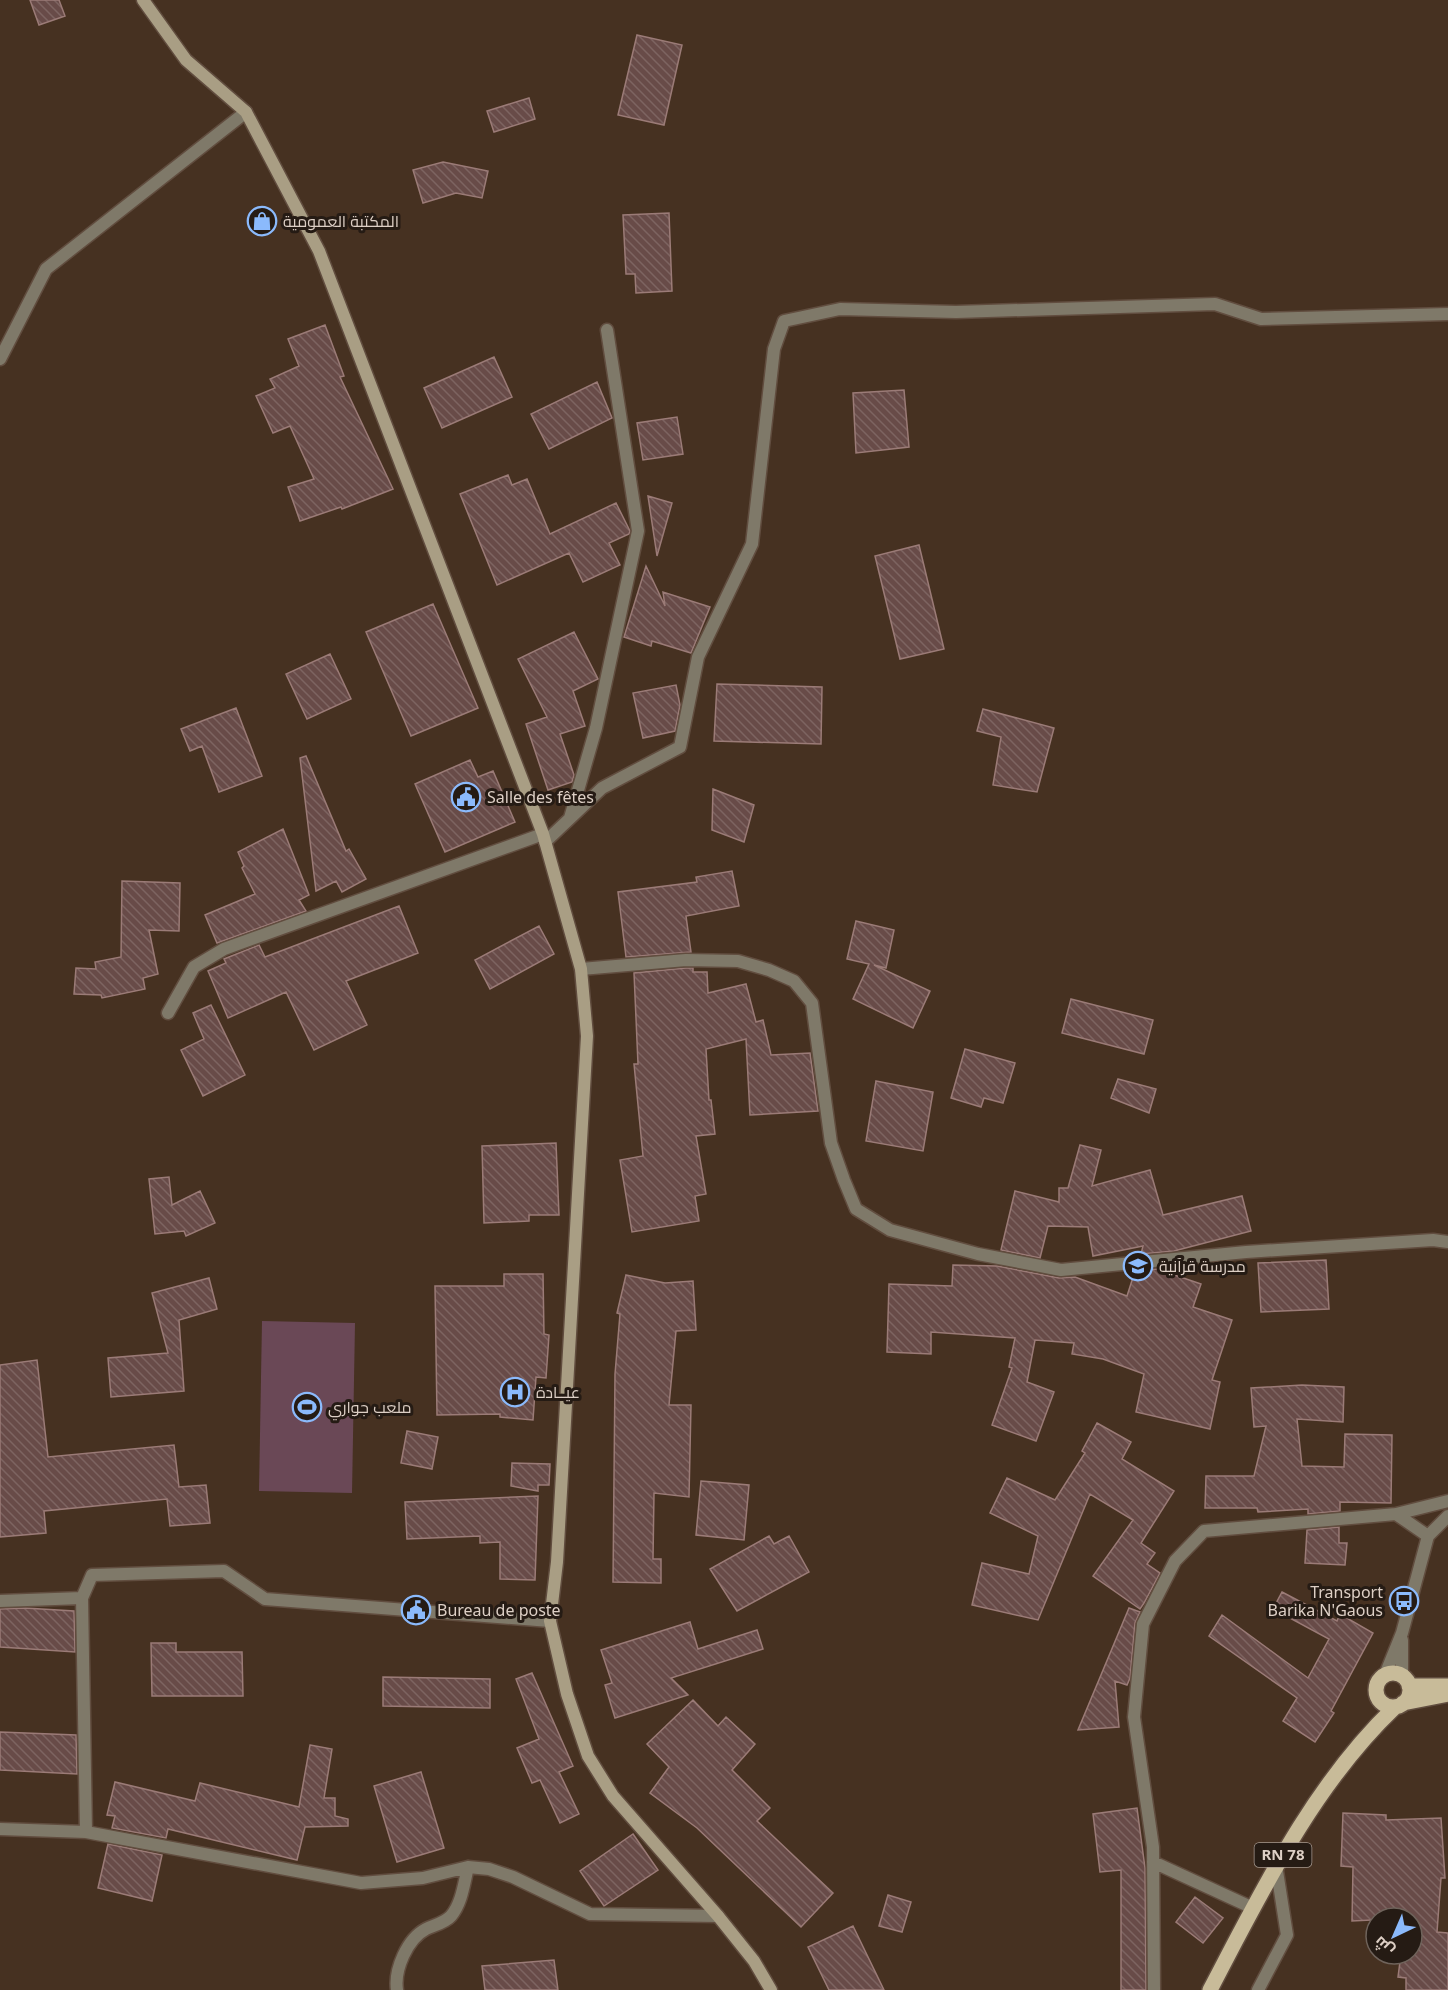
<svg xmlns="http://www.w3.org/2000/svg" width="1448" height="1990" font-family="'Noto Sans',Cairo,sans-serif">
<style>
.grass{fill:#6a4856}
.building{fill:url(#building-back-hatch);stroke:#9b7b77;stroke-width:1.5}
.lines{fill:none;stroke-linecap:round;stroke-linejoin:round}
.street-casing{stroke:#614d3f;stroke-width:15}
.secondary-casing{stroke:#614d3f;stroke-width:15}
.primary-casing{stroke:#614d3f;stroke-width:18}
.street{stroke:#7f7969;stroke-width:12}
.secondary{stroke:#a99e84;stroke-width:12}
.primary{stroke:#c8bb99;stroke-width:15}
.labels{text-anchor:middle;stroke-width:6;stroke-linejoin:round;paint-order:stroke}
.shield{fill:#251b14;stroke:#a69990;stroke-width:1.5}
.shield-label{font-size:15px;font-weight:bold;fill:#ddcfc5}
.poi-label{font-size:16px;fill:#ddcfc5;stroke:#251b14;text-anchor:start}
</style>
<defs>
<pattern id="building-back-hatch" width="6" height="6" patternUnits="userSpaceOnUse" patternTransform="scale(1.5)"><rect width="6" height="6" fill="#684b48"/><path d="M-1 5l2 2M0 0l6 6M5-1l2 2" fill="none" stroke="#7d6461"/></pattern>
</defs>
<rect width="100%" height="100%" fill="#463121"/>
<path class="grass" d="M262,1321L355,1323L352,1493L259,1491Z"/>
<path class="building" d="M30,0H59L65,16L39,25Z
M637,35L682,45L664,125L618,115Z
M529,98L535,119L494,132L487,111Z
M443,162L488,171L482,198L456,193L423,203L413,170Z
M669,213L672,291L636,293L635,274H626L623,215Z
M325,325L344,376L340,377L393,489L342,509L341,507L300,521L288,487L314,479L290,426L273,433L256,396L275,388L270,379L299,366L288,339Z
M494,357L512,397L442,428L424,388Z
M597,382L612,418L549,449L531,414Z
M904,390L909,447L856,453L853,393Z
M677,417L683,454L643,460L637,423Z
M508,475L512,485L527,479L550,534L616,503L630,531L629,534L609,543L620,565L583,582L569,553L497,585L460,494Z
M648,496L672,503L657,556Z
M919,545L944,649L900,659L875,556Z
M646,566L665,606L663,592L710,607L691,653L652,641L651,646L624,637Z
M433,604L478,708L411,736L366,632Z
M574,632L598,679L573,691L585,726L560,734L574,775L572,782L548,790L526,724L547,717L518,659Z
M330,654L351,699L307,719L286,674Z
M717,684L822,687L821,744L714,741Z
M676,685L680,705L675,731L643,738L633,693Z
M236,708L262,776L219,792L202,746L190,751L181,729Z
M983,709L1054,728L1037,792L993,785L1001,737L977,731Z
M306,756L346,851L349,849L366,879L342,892L336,881L316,891L300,758Z
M470,760L478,777L493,771L515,822L445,852L415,784Z
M713,789L754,805L744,842L712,830Z
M283,829L309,895L299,900L306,911L217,943L205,915L255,894L242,868L244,866L238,852Z
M732,871L739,906L686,916L691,952L626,957L618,892L697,882L696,877Z
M122,881L180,883L179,931L149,930L158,974L143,978L145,989L102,998L101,995L74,994L76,968L96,969L95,962L121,957Z
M399,906L418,953L346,981L367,1025L314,1050L286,992L228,1018L208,971L226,963L224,959L259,945L265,957Z
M856,921L894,930L886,968L874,965L930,991L913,1028L853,999L869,964L847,959Z
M539,926L554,954L490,989L475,960Z
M686,968H693V972H707L708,993L746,984L756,1022L763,1020L771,1055L810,1053L818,1111L750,1115L746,1039L706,1049L709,1100H711L715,1134L696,1136L706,1194L695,1196L699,1221L632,1232L620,1160L643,1156L634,1064H638L634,973Z
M1071,999L1153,1020L1144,1054L1062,1033Z
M211,1005L245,1075L203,1096L181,1050L204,1039L193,1013Z
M965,1049L1015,1063L1003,1103L984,1098L981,1107L951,1098Z
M1118,1079L1156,1089L1149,1113L1111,1098Z
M876,1081L933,1092L923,1151L866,1141Z
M556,1143L559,1215H529V1221L484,1223L482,1146Z
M1080,1145L1101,1150L1092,1186L1150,1170L1163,1215L1242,1196L1251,1231L1174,1251L1141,1254L1143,1246L1093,1256L1088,1227L1048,1226L1040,1258L1001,1250L1015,1191L1059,1202V1188H1068Z
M169,1177L172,1205L200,1191L215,1223L186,1236L184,1231L155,1234L149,1179Z
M1326,1260L1329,1309L1261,1312L1258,1263Z
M953,1265L997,1266L1059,1278L1075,1277L1127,1296L1135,1271L1157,1269L1201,1284L1193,1307L1232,1320L1212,1380L1220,1382L1210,1429L1136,1412L1144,1374L1103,1359L1072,1354L1074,1343L1035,1340L1027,1382L1054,1392L1036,1441L992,1425L1012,1368L1009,1367L1015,1338L931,1332V1354L887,1352L889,1284L952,1286Z
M504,1274H543L544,1334L549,1335L546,1378L536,1377L533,1420L500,1417V1414L437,1415L435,1286H504Z
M626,1275L665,1283L693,1281L696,1330L676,1331L669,1405H691L689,1497L654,1493L653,1559H661V1583L613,1582L615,1374L620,1314L617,1313Z
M209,1278L217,1309L179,1320L184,1391L111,1397L108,1358L168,1353L152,1293Z
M37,1360L48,1457L174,1445L179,1487L206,1485L210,1523L170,1526L167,1499L44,1511L46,1533L0,1537V1365Z
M1302,1385L1344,1387L1343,1422L1297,1419L1302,1466L1344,1467L1345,1434L1392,1435L1391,1503L1340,1502V1511L1308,1514V1509L1258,1512L1257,1508H1205L1206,1476H1254L1266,1426L1254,1427L1251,1388Z
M1097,1423L1131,1442L1122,1459L1174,1491L1141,1543L1155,1553L1147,1564L1160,1573L1144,1603L1140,1609L1093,1576L1133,1520L1090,1494L1038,1620L972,1605L982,1563L1029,1574L1038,1536L990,1513L1007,1478L1055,1500L1085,1453L1082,1451Z
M407,1431L438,1437L432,1469L401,1463Z
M512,1463L550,1464L549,1485H538V1491L511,1486Z
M701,1481L749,1485L744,1540L696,1535Z
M538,1496L535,1580L500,1579V1542L480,1543V1536L407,1539L405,1502Z
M1339,1527V1543H1347L1345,1565L1305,1563L1307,1530Z
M769,1536L774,1544L789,1536L809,1572L737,1611L710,1569Z
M1282,1592L1337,1621L1340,1614L1373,1633L1331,1711L1334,1713L1315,1742L1283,1721L1297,1698L1209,1636L1222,1615L1308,1678L1329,1639L1273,1609Z
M25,1608L74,1611L75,1652L0,1647V1609Z
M1129,1608L1140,1612L1135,1623L1130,1678L1127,1685L1115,1681L1119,1727L1078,1730Z
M690,1622L698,1649L757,1630L763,1649L671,1678L688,1695L615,1718L605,1685L612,1683L601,1650Z
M151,1643H176V1652H242L243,1696H152Z
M532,1673L573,1766L559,1772L579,1814L560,1823L540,1780L532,1783L517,1748L539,1739L516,1679Z
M383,1677L490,1679V1708L383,1706Z
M693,1700L718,1726L726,1717L755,1744L732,1770L770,1808L757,1821L833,1893L801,1927L697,1828L650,1793L669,1767L647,1744Z
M0,1732L76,1735L77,1774L0,1770Z
M310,1745L332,1749L324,1798H335V1816L348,1819V1826L305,1827L297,1860L168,1829L166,1838L112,1828L115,1816L107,1815L115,1782L195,1801L200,1783L299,1807Z
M421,1772L444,1848L397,1862L374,1786Z
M1137,1808L1145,1868L1146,1990H1121V1870L1100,1872L1093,1814Z
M1343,1813L1386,1815V1820L1441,1818L1445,1878H1441L1437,1932L1448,1933V1990H1406V1978L1398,1977L1401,1954H1412V1918L1352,1921L1353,1867L1341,1866Z
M633,1834L658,1870L604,1906L580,1871Z
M108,1844L162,1855L152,1901L98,1888Z
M888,1895L911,1902L902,1932L879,1926Z
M1195,1897L1223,1918L1203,1943L1176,1922Z
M853,1926L884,1990H829L808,1947Z
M554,1960L558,1990H485L482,1966Z"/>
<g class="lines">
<g class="street-casing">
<path id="street" d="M0,359L46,269L246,112
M570,818L596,728L638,531L607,330
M545,842L602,788L680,747L698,657L752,544L774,349L784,321L840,309L956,312L1215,304L1261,319L1448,314
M581,969L686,960L738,961L769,970L794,981L812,1003L831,1143L844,1180L856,1209L890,1230L978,1254L1061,1270L1246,1252L1433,1240L1448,1242
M168,1013L194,967L224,949L543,834
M1396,1514L1428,1536
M0,1601L82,1598
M550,1621L265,1599L224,1571L92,1575L82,1598L86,1832L361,1883L423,1878L468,1867L489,1869L513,1877L590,1914L718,1916
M1385,1675L1402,1633L1428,1536L1448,1516
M1402,1676V1640
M0,1829L86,1832
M1153,1862L1253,1908
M397,1990C394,1970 407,1939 426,1929C434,1925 445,1923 451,1916C462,1903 464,1883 468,1867
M1154,1990L1153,1847L1134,1717L1143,1624L1175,1561L1204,1531L1396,1514L1448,1501
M1258,1990L1287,1935L1276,1865"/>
</g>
<g class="secondary-casing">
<path id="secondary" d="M143,0L186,60L246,112L319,251L543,834L581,969L587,1036L557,1562L550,1621L567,1694L588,1756L613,1796L718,1916L754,1961L771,1990"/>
</g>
<g class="primary-casing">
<path id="primary" d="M1376 1690a17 17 0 1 1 34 0a17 17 0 1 1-34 0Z
M1409,1686H1448
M1403,1703L1448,1694
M1210,1990C1262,1891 1313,1785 1395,1707"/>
</g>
<use href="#street" class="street"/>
<use href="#secondary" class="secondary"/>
<use href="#primary" class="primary"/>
</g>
<defs>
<g id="shop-ring" transform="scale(1.5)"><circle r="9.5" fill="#251b14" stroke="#8bbafc" stroke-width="1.5"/><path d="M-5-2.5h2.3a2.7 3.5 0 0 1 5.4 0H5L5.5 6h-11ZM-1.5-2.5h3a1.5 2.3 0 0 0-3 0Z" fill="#8bbafc"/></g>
<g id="civic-ring" transform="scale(1.5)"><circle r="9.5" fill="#251b14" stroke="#8bbafc" stroke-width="1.5"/><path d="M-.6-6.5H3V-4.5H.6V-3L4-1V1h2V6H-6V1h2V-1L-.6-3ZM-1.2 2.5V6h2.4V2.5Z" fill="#8bbafc"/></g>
<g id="school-ring" transform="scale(1.5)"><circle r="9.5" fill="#251b14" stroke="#8bbafc" stroke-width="1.5"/><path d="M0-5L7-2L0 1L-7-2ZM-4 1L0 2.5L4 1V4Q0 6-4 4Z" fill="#8bbafc"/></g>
<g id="hospital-ring" transform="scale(1.5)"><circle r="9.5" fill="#251b14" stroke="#8bbafc" stroke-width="1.5"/><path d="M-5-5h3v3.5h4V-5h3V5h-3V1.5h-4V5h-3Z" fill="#8bbafc"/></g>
<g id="stadium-ring" transform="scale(1.5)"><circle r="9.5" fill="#251b14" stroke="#8bbafc" stroke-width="1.5"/><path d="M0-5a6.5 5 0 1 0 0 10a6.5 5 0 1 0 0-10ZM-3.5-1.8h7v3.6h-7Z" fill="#8bbafc"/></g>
<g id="bus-ring" transform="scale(1.5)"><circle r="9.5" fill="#251b14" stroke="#8bbafc" stroke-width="1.5"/><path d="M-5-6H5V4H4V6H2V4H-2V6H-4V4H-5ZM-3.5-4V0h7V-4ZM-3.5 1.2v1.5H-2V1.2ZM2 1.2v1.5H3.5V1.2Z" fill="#8bbafc"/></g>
</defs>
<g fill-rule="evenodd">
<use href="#shop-ring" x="262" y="221"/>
<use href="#civic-ring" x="466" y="797"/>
<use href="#school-ring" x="1138" y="1266"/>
<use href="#hospital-ring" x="515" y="1392"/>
<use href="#stadium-ring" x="307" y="1407"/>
<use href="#bus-ring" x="1404" y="1601"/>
<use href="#civic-ring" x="416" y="1610"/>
</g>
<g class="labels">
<rect class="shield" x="1254.5" y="1843" width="57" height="24" rx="4.5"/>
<g class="shield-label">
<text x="1283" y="1860">RN 78</text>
</g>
<g class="poi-label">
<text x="283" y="227">المكتبة العمومية</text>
<text x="487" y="803">Salle des fêtes</text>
<text x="1159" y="1272">مدرسة قرآنية</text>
<text x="536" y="1398">عيــادة</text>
<text x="328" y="1413">ملعب جواري</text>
<text x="1383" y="1598" text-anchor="end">Transport<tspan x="1383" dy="18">Barika N'Gaous</tspan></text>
<text x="437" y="1616">Bureau de poste</text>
</g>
</g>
<g transform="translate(1394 1936) rotate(224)"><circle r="28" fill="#251b14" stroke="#6f635b" stroke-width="1.5"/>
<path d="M0-4.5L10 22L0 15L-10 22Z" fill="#8bbafc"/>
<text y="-9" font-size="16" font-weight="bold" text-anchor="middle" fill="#ddcfc5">ش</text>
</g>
</svg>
